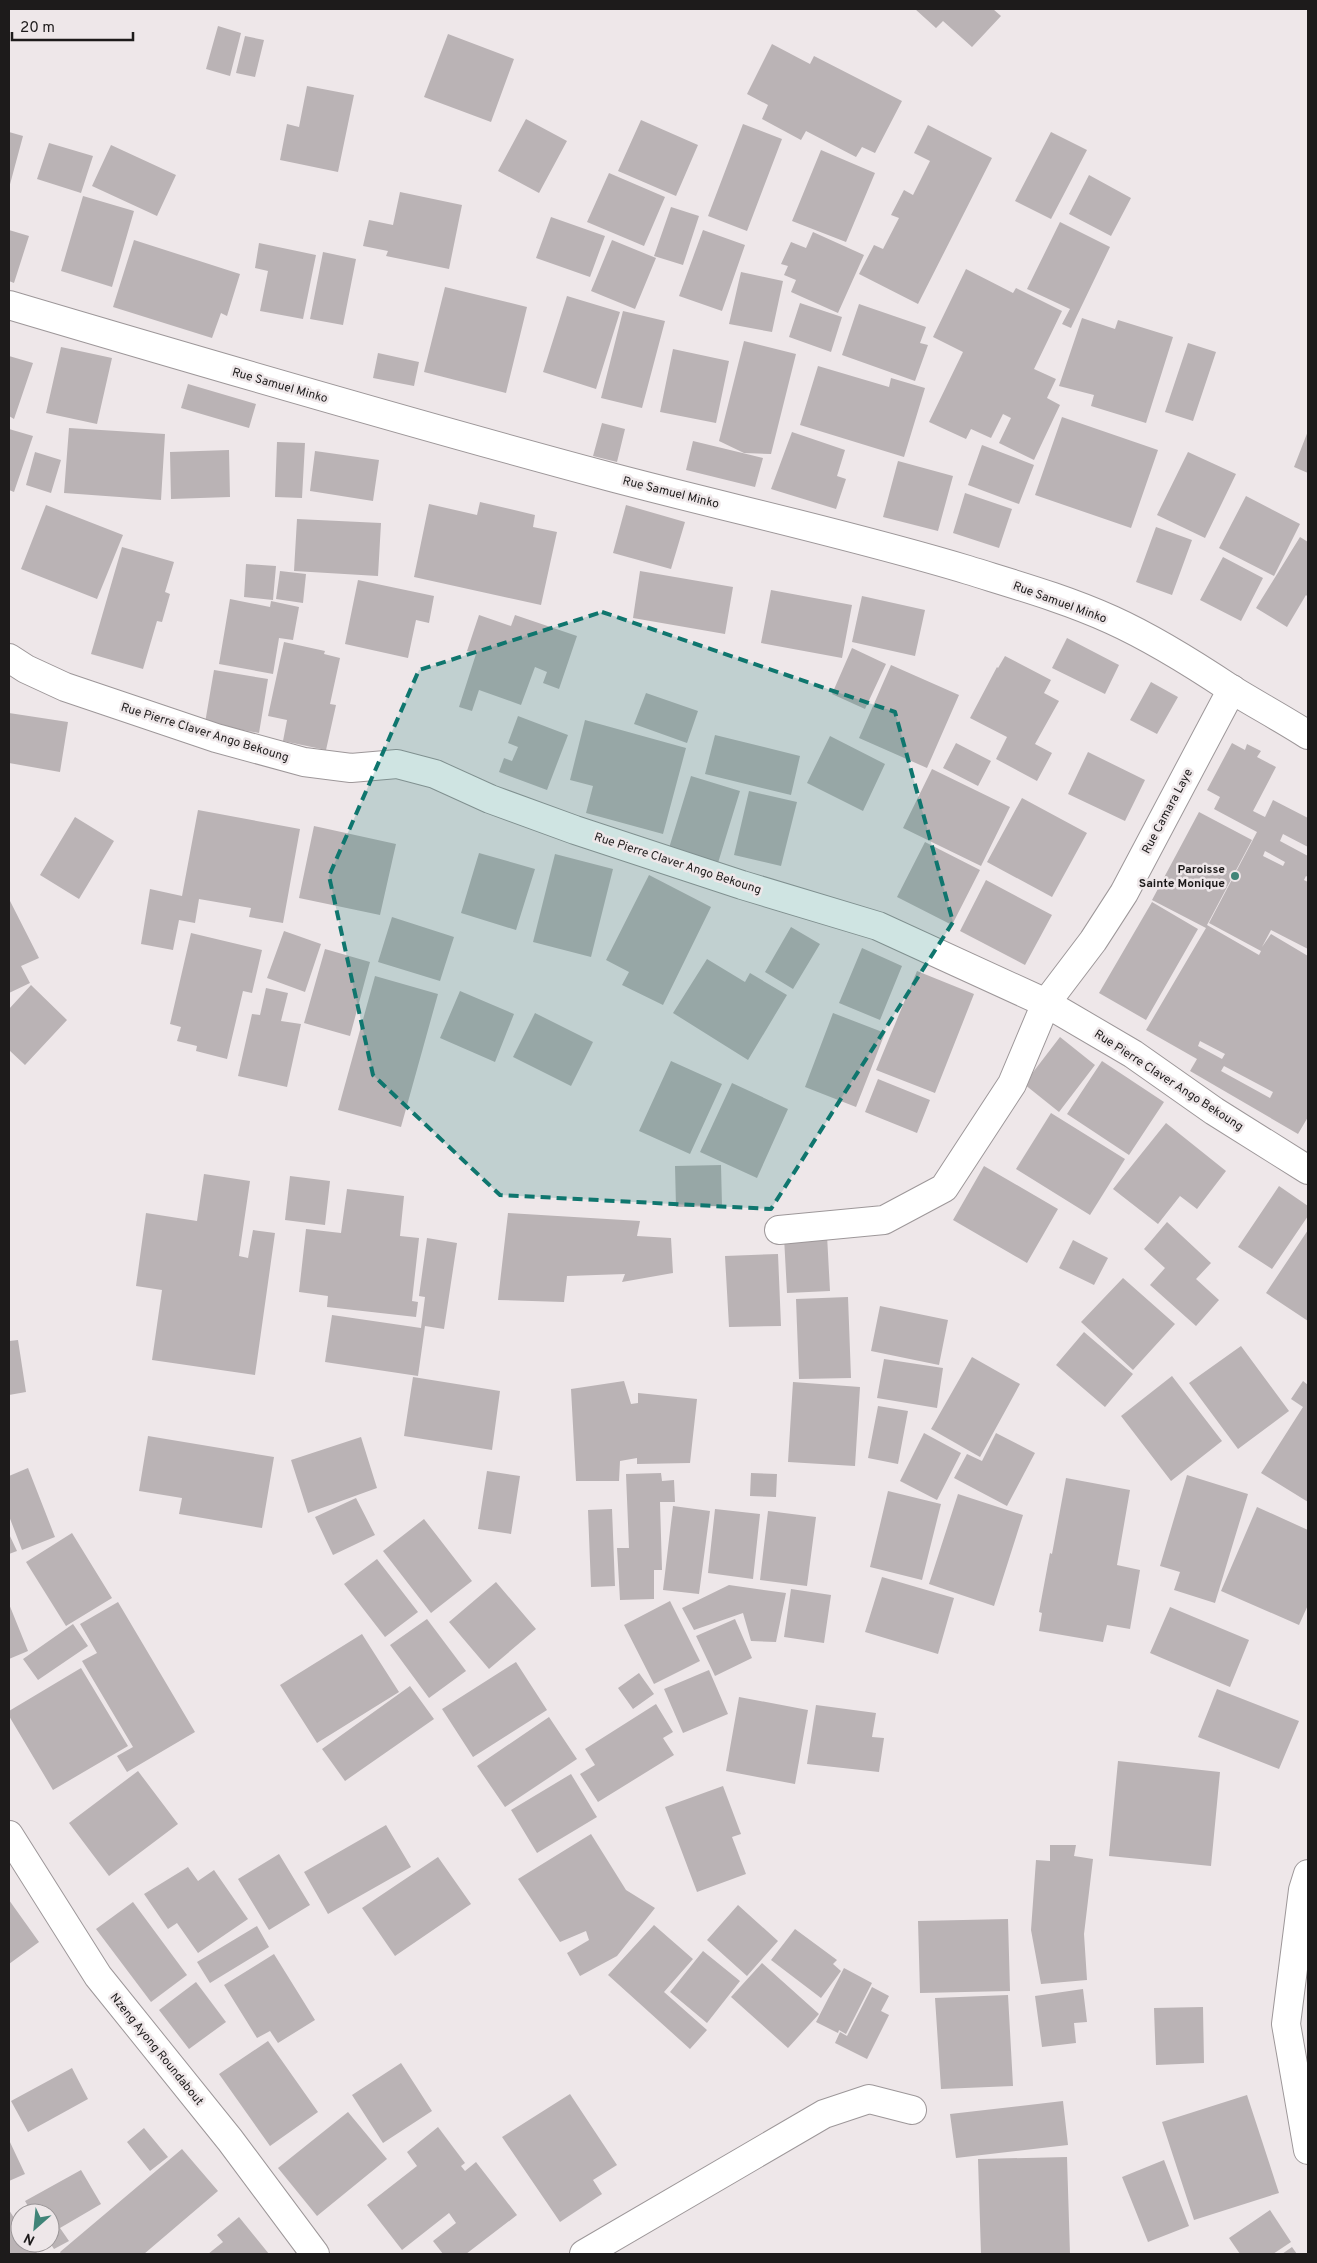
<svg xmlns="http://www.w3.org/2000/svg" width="1317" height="2263" font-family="Overpass,sans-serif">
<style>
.building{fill:#bab3b5;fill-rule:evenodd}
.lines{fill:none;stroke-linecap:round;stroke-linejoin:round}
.street-casing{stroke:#9d9799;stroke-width:30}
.secondary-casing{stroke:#9d9799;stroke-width:30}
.street{stroke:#fff;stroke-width:28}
.secondary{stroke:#fff;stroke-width:28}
.marked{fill:#0f766e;fill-opacity:0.2;stroke:#0f766e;stroke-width:4;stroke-dasharray:10 6;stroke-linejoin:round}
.poi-dot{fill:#408478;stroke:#eee7e9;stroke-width:2}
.labels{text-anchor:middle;stroke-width:5;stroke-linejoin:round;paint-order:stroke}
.street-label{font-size:12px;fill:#1d1b1b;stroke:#eee7e9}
.poi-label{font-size:12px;font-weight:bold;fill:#1d1b1b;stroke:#eee7e9;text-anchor:end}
</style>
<rect width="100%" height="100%" fill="#eee7e9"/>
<path class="building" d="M915,9H993L1001,16L972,47L943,21L936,28Z
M218,26L241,33L230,76L206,69Z
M448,34L514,59L491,122L424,97Z
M245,36L264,40L255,77L236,73Z
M772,44L810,64L814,56L902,101L875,153L862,147L856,157L806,131L801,140L762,119L768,105L747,94Z
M307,86L354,95L338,172L280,160L287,124L299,127Z
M526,119L567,141L539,193L498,171Z
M641,120L698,145L676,196L618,171Z
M743,124L782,139L747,231L708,216Z
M928,125L992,158L918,304L859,274L874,245L883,249L899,218L891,215L904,190L913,195L930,161L914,153Z
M9,132L23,136L9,188Z
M1051,132L1087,150L1051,219L1015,201Z
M49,143L93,156L81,193L37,179Z
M111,145L176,175L157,216L92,186Z
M821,150L875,173L846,242L792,221Z
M609,173L665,197L644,246L587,222Z
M1089,175L1131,198L1111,236L1069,214Z
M400,192L462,205L449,269L386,256L388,251L363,246L369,220L393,225Z
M83,196L134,211L112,287L61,271Z
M671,207L699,216L683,265L654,256Z
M551,217L605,236L590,277L536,258Z
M1060,222L1110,247L1071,328L1062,324L1070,309L1027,289Z
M9,230L29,236L14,283L9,281Z
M703,230L745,245L722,311L679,296Z
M813,232L864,255L838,313L791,292L796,280L784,275L788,266L781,264L791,242L806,248Z
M134,240L240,274L227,316L221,313L212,338L113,307Z
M612,240L656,258L635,309L591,291Z
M259,243L316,255L303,319L260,311L268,271L255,268Z
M323,252L356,259L343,325L310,319Z
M966,269L1013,293L1016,288L1062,311L1034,369L1056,379L1047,398L1060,405L1034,460L999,443L1011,418L1003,414L991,438L971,429L966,439L929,422L963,352L933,337Z
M741,272L783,281L772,332L729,324Z
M445,287L527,307L506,393L424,372Z
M567,296L620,312L596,389L543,372Z
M800,303L842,317L831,352L789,337Z
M859,304L926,327L920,343L928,345L915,381L842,355Z
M623,311L665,321L642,408L601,398Z
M1082,318L1115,329L1118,320L1173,337L1146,423L1091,406L1094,395L1059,386Z
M744,341L796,354L771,454L744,453L719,441Z
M1188,343L1216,352L1193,421L1165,412Z
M61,347L112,358L97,424L46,413Z
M673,349L729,361L716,423L660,412Z
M378,353L419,362L414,386L373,378Z
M9,356L33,363L14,419L9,416Z
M818,366L889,387L891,378L925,388L904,457L800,425Z
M188,384L256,404L249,428L181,408Z
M1062,417L1158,450L1131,528L1035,495Z
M602,423L625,429L617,462L593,456Z
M69,428L165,434L161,500L64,493Z
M9,429L33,436L14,492L9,490Z
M1308,431V473L1294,467Z
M792,432L845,450L837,476L846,479L836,509L771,489Z
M693,441L763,458L755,487L686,470Z
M277,442L305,443L302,498L275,497Z
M982,445L1034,465L1019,504L968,485Z
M229,450L230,497L171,499L170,452Z
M315,451L379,460L373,501L310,491Z
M35,452L61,460L51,493L26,485Z
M1188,452L1236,474L1205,538L1157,515Z
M898,461L953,476L938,531L883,517Z
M965,493L1012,509L999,548L953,533Z
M1246,496L1300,524L1274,576L1219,548Z
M480,502L535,515L533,527L557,532L541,605L414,577L429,504L477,515Z
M46,505L123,535L97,599L21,569Z
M626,505L685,522L671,569L613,553Z
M297,519L381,523L378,576L294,571Z
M1156,527L1192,540L1172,595L1136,582Z
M1300,537L1308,542V597L1306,595L1287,627L1256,608Z
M122,547L174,562L165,592L170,594L162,622L157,621L143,669L91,654Z
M1223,557L1263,578L1241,621L1200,600Z
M246,564L276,566L273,600L244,597Z
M280,571L306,574L303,603L276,599Z
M640,571L733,587L725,634L633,618Z
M358,580L434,596L429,623L416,620L408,658L345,644Z
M771,590L852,605L842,658L761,643Z
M862,596L925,610L915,656L852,642Z
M230,599L270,607L271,601L299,607L293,640L279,638L273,674L219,664Z
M479,615L511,626L515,615L577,636L559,689L543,683L547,672L535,667L521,705L479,690L472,711L459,707L476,654L467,651Z
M1067,638L1119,665L1105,694L1052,668Z
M284,642L325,651L324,654L340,658L330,704L336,705L326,750L283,741L287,720L268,716Z
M852,648L886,664L865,709L832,694Z
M1005,656L1051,680L1044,693L1059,701L1035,744L1052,753L1037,781L996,759L1007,737L970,718L997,667L998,668Z
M891,665L959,695L927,768L859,738Z
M214,670L268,679L259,733L205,723Z
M1151,682L1178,697L1157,734L1130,720Z
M646,693L698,711L687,743L634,724Z
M9,713L68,722L60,772L9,763Z
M518,716L568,735L547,790L499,772L504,758L512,761L518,747L508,743Z
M585,720L686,748L663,834L586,813L593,786L570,780Z
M715,735L800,756L791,795L705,774Z
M830,736L885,764L863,811L807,783Z
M956,743L991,761L978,786L943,768Z
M1232,743L1245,750L1247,744L1261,751L1257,757L1276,767L1253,811L1265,817L1273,800L1308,818V847L1283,834L1280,841L1308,856V877L1306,876L1304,880L1308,882V949L1271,930L1262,947L1271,934L1308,956V1117L1298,1134L1190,1071L1197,1059L1146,1030L1206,928L1152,900L1199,812L1252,840L1207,925L1259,955L1261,951L1209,923L1257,832L1214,809L1220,797L1207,790ZM1265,851L1285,862L1283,866L1263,856ZM1200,1041L1225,1054L1222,1059L1198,1046ZM1224,1066L1273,1092L1270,1098L1221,1071Z
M1088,752L1145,780L1125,821L1068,794Z
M932,769L1010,807L981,866L903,828Z
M691,776L740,791L718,863L669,848Z
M749,791L797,802L781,866L734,855Z
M1022,798L1087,833L1052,897L987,862Z
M198,810L300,829L283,923L249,917L251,908L199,899L195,923L179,920L173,950L141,944L150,889L182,896Z
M75,817L114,841L79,899L40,875Z
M314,826L396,844L380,915L299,898Z
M925,842L980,870L952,925L897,897Z
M479,853L535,869L516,930L461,913Z
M555,854L613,869L591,957L533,942Z
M649,875L711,907L663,1005L622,985L629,972L606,960Z
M986,880L1052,915L1025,965L960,931Z
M9,899L39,958L21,966L30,983L9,993Z
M1152,902L1198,929L1146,1020L1099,993Z
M392,917L454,937L440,981L378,962Z
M791,927L820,944L793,989L765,972Z
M284,931L321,944L305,992L267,978Z
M191,933L262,950L252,993L243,991L227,1059L196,1051L197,1046L177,1041L181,1027L170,1024Z
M862,948L902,966L880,1020L839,1003Z
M325,949L370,962L350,1036L304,1023Z
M707,959L745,982L750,973L787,995L748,1060L673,1013Z
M917,971L974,994L935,1093L876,1070Z
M375,976L438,994L401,1127L338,1110Z
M31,985L67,1020L25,1065L9,1050V1009Z
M266,988L288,993L281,1021L301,1024L287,1087L238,1076L252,1014L260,1015Z
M460,991L514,1014L495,1062L440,1038Z
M535,1013L593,1042L571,1086L513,1057Z
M833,1013L885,1033L856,1107L805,1087Z
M1060,1037L1095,1065L1059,1112L1024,1084Z
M671,1061L722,1084L690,1154L639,1131Z
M1102,1061L1164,1102L1129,1155L1067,1114Z
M878,1079L930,1100L917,1133L865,1112Z
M732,1083L788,1109L757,1178L700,1152Z
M1051,1113L1125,1159L1090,1215L1016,1169Z
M1166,1123L1226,1171L1197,1209L1180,1196L1158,1224L1113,1189Z
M721,1165L722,1206L676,1207L675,1166Z
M984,1166L1058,1209L1027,1263L953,1220Z
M204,1174L250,1181L239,1256L248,1258L253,1230L275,1233L255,1375L152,1360L162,1290L136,1286L146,1213L197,1221Z
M290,1176L330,1181L325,1225L285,1220Z
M1279,1186L1308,1206V1216L1272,1269L1238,1247Z
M347,1189L404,1196L400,1236L419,1238L412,1301L418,1302L416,1317L327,1307L328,1296L299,1292L306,1229L341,1233Z
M508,1213L640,1221L637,1236L671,1238L673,1273L622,1282L625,1274L567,1276L564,1302L498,1300Z
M1167,1222L1211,1263L1196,1279L1219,1300L1196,1326L1150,1285L1165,1268L1144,1249Z
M1308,1230V1321L1266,1293Z
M827,1235L830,1291L787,1293L784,1237Z
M427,1238L457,1243L444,1329L425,1326L418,1376L325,1362L332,1315L421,1328L425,1297L419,1296Z
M1073,1240L1108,1258L1094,1285L1059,1268Z
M778,1254L781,1326L729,1327L725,1256Z
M1123,1278L1175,1324L1133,1370L1081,1322Z
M848,1297L851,1378L799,1379L796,1299Z
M880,1306L948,1320L939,1365L871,1351Z
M1084,1332L1133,1374L1105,1407L1056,1365Z
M18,1340L26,1392L9,1395V1341Z
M1241,1346L1289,1411L1238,1449L1189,1383Z
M972,1357L1020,1384L980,1457L931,1429Z
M884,1359L943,1368L937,1408L877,1398Z
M1172,1376L1222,1441L1171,1481L1121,1416Z
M413,1377L500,1391L492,1450L404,1436Z
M624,1381L631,1404L638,1403V1393L697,1399L690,1463L637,1464V1458L620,1461L619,1481H576L571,1389Z
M1303,1381L1308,1385V1502L1261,1473L1303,1407L1291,1399Z
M793,1382L860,1387L855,1466L788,1462Z
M878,1406L908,1411L898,1464L868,1458Z
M924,1433L961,1453L937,1500L900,1481Z
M996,1433L1035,1453L1007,1506L954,1478L967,1454L982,1461Z
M148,1436L274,1457L262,1528L179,1514L182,1498L139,1491Z
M361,1437L377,1488L308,1513L291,1460Z
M28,1468L55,1537L22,1550L9,1516V1476Z
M487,1471L520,1476L511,1534L478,1529Z
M661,1473L662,1481L674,1480L675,1502H660L662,1570H654V1599L620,1600L617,1548H629L626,1474Z
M751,1473L777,1474L776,1497L750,1496Z
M1187,1475L1248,1494L1215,1603L1174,1590L1180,1572L1160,1566Z
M1066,1478L1130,1490L1117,1565L1140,1570L1130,1629L1107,1625L1103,1642L1039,1631L1042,1613L1039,1612L1050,1553L1052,1554Z
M888,1491L941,1504L922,1580L870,1567Z
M958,1494L1023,1515L994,1606L929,1584Z
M356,1498L375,1535L333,1555L315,1517Z
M673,1506L710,1511L699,1594L663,1590Z
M1257,1507L1308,1530V1605L1299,1625L1221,1591Z
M612,1509L615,1586L591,1587L588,1510Z
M715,1509L760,1514L753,1579L708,1573Z
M768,1511L816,1517L807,1586L760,1580Z
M424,1519L472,1581L431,1613L383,1551Z
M72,1533L112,1598L66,1626L26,1562Z
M9,1534L17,1551L9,1554Z
M377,1559L418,1612L385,1637L344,1584Z
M882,1577L954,1598L938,1654L865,1632Z
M496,1582L536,1629L489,1669L449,1622Z
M729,1585L786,1593L776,1642L751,1641L743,1613L694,1630L682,1608Z
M791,1589L831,1595L824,1643L784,1637Z
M670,1601L700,1661L654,1684L624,1625Z
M118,1602L195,1732L127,1772L117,1756L133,1747L82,1661L97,1653L80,1624Z
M9,1604L28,1651L9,1659Z
M1170,1607L1249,1640L1230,1687L1150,1653Z
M427,1619L466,1671L429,1698L390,1645Z
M735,1619L752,1658L715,1676L696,1636Z
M73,1624L88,1646L38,1680L23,1659Z
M362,1634L399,1692L317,1743L280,1685Z
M516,1662L547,1710L473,1757L442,1709Z
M81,1668L128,1746L53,1790L9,1716V1711Z
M709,1670L728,1714L683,1733L664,1689Z
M639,1673L654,1694L633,1709L618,1688Z
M410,1686L434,1719L345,1781L322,1749Z
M1217,1689L1299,1721L1279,1769L1198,1737Z
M739,1697L808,1710L795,1784L726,1771Z
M656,1704L673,1732L663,1738L674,1755L598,1802L580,1774L595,1765L585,1749Z
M816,1705L876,1713L872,1737L884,1738L879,1772L807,1764Z
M549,1717L577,1759L505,1807L477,1766Z
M1118,1761L1220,1772L1211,1866L1109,1856Z
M138,1771L178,1824L109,1876L69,1823Z
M571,1774L597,1817L537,1853L511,1810Z
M723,1786L741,1834L732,1837L746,1874L697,1892L665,1807Z
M386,1825L411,1867L328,1914L304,1872Z
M591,1834L626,1890L655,1908L617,1956L580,1976L567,1953L589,1940L586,1931L560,1942L518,1879Z
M1050,1845H1076L1074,1856L1093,1859L1084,1934L1087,1980L1041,1984L1031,1930L1036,1860L1050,1861Z
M279,1854L310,1905L269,1930L238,1879Z
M438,1857L471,1904L395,1956L362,1908Z
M188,1867L198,1881L214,1870L248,1919L198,1953L177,1923L168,1929L144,1894Z
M9,1900L39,1942L9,1964Z
M133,1902L187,1975L151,2002L96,1929Z
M738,1905L778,1941L747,1976L707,1940Z
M1008,1919L1010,1991L920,1993L918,1921Z
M654,1925L693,1959L664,1992L707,2030L690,2049L608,1975Z
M257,1926L269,1947L210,1983L197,1962Z
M795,1929L837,1960L833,1964L841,1971L821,1998L771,1960Z
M703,1951L740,1981L707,2023L670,1992Z
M274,1954L315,2020L278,2043L270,2031L257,2038L224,1985Z
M762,1963L819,2014L788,2048L731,1997Z
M844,1968L872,1983L846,2034L839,2030L838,2033L816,2022Z
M196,1982L226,2022L189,2049L159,2010Z
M872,1987L889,1996L881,2011L889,2015L867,2059L835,2043L840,2032L847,2036Z
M1083,1989L1087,2022L1074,2023L1076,2043L1042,2047L1035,1996Z
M1008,1995L1013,2086L941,2089L935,1998Z
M1203,2007L1204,2063L1156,2065L1154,2008Z
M268,2041L318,2112L270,2146L219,2074Z
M401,2063L432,2111L383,2143L352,2095Z
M72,2068L88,2099L28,2132L11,2101Z
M570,2094L617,2165L593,2180L602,2194L560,2222L502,2137Z
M1247,2095L1279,2193L1194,2220L1162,2122Z
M1063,2101L1068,2145L956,2158L950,2114Z
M348,2112L387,2159L317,2216L278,2168Z
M438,2127L465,2163L461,2166L465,2171L476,2162L517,2215L466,2254H443L433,2241L456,2223L449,2213L402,2250L367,2205L417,2166L407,2152Z
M144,2128L168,2157L150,2171L127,2142Z
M9,2140L25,2174L9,2181Z
M182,2149L218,2191L144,2254H61L60,2252Z
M1067,2157L1070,2254H981L978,2159Z
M1164,2160L1189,2226L1148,2242L1122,2177Z
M81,2170L101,2204L60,2228L69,2241L54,2249L50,2243V2213H32L25,2201Z
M9,2210L20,2227V2243H30L37,2253L34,2254H9Z
M1270,2210L1291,2242L1273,2254H1240L1229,2238Z
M239,2217L269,2254H208L223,2242L217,2235Z
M1292,2247L1297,2254H1282Z"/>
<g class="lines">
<g class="street-casing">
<path id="street" d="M9,658L26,669L65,687L216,738L304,762L351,768L397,764L435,774L490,799L575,830L742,885L878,926L1046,1003L1133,1054L1214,1111L1308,1170
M779,1230L884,1220L944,1188L1012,1084L1046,1003L1093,941L1124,893L1232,689
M9,1835L98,1976L230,2140L315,2254
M1308,1874L1303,1890L1286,2024L1308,2150
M584,2254L824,2114L869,2099L912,2110"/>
</g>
<g class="secondary-casing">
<path id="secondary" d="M9,305C208,364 406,422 607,476C727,508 849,534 968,570C1016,585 1066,599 1112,620C1154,639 1192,663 1231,689C1257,705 1283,719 1308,735"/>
</g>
<use href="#street" class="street"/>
<use href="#secondary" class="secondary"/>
</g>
<path class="marked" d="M602,612L895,712L953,922L771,1209L500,1195L373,1075L329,876L419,670Z"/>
<circle class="poi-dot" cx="1235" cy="876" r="5"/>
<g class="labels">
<g class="street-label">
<text transform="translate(280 385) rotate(16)" y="4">Rue Samuel Minko</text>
<text transform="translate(671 492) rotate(14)" y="4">Rue Samuel Minko</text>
<text transform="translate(1060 602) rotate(20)" y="4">Rue Samuel Minko</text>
<text transform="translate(205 732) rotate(17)" y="4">Rue Pierre Claver Ango Bekoung</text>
<text transform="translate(1167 811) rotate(-62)" y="4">Rue Camara Laye</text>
<text transform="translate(678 863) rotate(18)" y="4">Rue Pierre Claver Ango Bekoung</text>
<text transform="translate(1169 1080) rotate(33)" y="4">Rue Pierre Claver Ango Bekoung</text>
<text transform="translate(157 2049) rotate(51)" y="4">Nzeng Ayong Roundabout</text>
</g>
<g class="poi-label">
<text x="1225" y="873">Paroisse<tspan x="1225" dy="14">Sainte Monique</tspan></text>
</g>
</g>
<rect width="1317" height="2263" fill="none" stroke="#1d1b1b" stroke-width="20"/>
<g transform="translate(35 2228) rotate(207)"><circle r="24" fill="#eee7e9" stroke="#9a9597"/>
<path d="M0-4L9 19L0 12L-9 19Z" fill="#408478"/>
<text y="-8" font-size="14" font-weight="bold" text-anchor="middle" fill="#1d1b1b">N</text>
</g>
<path d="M12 32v8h121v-8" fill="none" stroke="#1d1b1b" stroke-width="2.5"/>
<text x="20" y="32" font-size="15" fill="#1d1b1b" stroke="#eee7e9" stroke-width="4" paint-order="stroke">20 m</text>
</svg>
